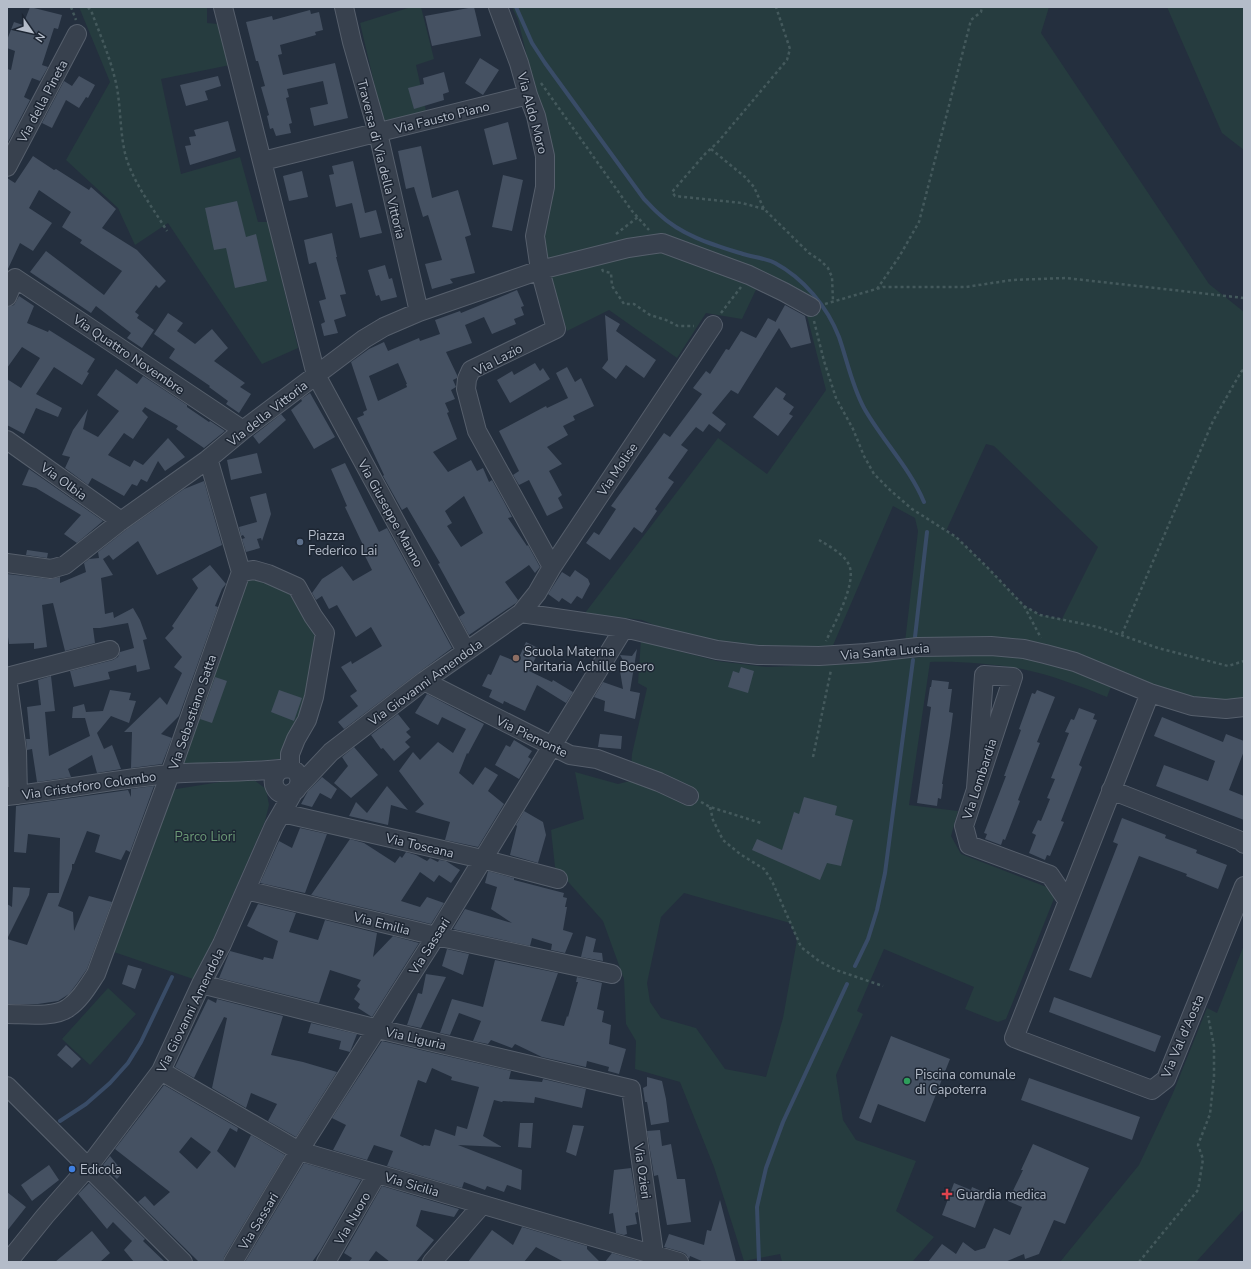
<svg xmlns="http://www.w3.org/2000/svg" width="1251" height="1269" font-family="'Nunito Sans',sans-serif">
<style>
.green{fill:#263c3f;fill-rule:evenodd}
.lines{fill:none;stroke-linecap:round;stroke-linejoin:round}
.stream{stroke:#394c67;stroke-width:4}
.building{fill:#455162;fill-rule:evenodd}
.minor-casing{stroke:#565f6c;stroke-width:20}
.path{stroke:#44595c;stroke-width:2.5;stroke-dasharray:3 3;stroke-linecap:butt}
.minor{stroke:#38414e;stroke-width:18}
.service-dot{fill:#5c6f8a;stroke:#1d2633;stroke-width:1.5}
.education-dot{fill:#8d6e63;stroke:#1d2633;stroke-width:1.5}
.leisure-dot{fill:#2e9e5b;stroke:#1d2633;stroke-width:1.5}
.shop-dot{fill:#3f7fe0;stroke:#1d2633;stroke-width:1.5}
.health-dot{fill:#e0444e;stroke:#1d2633;stroke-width:1.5}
.labels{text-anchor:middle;stroke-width:3;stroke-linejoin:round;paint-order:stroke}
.street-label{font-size:13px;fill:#b4bcc9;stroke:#1d2633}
.poi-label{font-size:13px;fill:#b4bcc9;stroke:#1d2633;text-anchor:start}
.park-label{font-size:13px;fill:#6b9a76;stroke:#1d2633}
</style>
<rect width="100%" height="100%" fill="#242f3e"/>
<path class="green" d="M79,7H207V23L218,24L230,65L161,79L181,174L240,157L258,222H268L298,348L262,364L168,223L135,245L118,208L66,160L110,82Z
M408,7H421L434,59L416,65L426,111L383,121L360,23L408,8Z
M512,7H1049L1041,33L1209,284L1244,312V700L1235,701L1191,698L1173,693L1090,659L905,642L918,531L915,518L893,506L831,650L752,645L715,641L667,630L642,620L585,613L718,438L767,474L826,390L805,308L763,275L742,319L706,313L677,358L609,310L567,331L540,244L554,166L518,20ZM986,444L994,446L1098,547L1062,619L1040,615L1024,606L987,567L956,537L946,531Z
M1167,7H1244V150L1222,133Z
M249,578L290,591L317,633L307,705L288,738L281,759L178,768L242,583Z
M641,639L674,650L717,661L767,667L845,664L922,657L956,652L1002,654L1053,662L1112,684L1107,697C1080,686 1051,675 1022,669C993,664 960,661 930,662L909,805L958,811L951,836L961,854L1057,891L1006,1019L998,1022L965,1009L974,987L884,949L857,1011L863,1014L836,1075L843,1120L856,1140L916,1161L896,1211L934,1237L912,1262H782L780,1254L744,1261L714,1167L680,1082L635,1069L636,1041L626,1024L624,979L603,921L555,867L551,830L584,819L575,772L618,784L630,781L632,754L647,688L638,683ZM684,893L790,923L797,940L783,1018L766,1077L725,1069L696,1028L661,1018L650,1002L647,983L661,917Z
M239,779L254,780L266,789L269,805L265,821L196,980L111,951L170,790Z
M1244,945V1209L1196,1262H1060L1139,1165L1173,1093L1207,1008L1217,1013Z
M108,988L136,1014L90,1065L62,1039Z"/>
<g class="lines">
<path class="stream" d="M516,7L532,43L545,63L644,199C649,204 654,210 659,214C682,236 714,245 743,254C753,257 765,258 775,263C803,278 827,306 839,337C847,360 852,386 864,408C882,440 910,468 924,502
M915,637L927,532
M855,966L868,939L877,910L885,873L913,660
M60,1121L86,1104L110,1083L128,1063L141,1042L172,977
M759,1262L757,1207L766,1168L783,1122L847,984"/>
</g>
<path class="building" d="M30,7L62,15L58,29L54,28L42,65L48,67L40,81L32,78L24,97L30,100L7,144V69L11,70L15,51L7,48V40L14,22L23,25Z
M474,7L481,36L432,46L425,16Z
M310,10L311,14L319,12L323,30L315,32L316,35L280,45L282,54L278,55L283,75L335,63L348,118L314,126L310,108L328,104L323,81L287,89L289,97L286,98L292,123L289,124L291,133L276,136L273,128L270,129L267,116L269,115L261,87L265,86L258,61H256L246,22L272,16L273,20Z
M480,58L499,70L483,95L465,83Z
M444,72L449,92L443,94L444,100L414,109L408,88L424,84L423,78Z
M79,76L95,85L88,98L86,97L79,108L66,100L52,128L42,123L64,81L72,86Z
M218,76L221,86L205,91L208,100L186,106L180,85Z
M228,121L236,151L190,165L185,146L191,145L189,137L196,136L194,130Z
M508,122L517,159L493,165L484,129Z
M421,146L432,198L458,190L471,235L465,237L475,273L450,279L453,283L432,289L425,264L442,260L428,215L423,217L414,187L406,189L398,151Z
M33,156L54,170L56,169L89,190L91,187L116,209L102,228L137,250L166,281L159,288L156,285L135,312L139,315L137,318L154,330L142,348L127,338L131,333L96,306L91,313L30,272L46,251L104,295L122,271L80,243L82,240L62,227L71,212L39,190L29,208L52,223L33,251L20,243L7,271V178L15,183Z
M353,161L365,213L376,210L382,233L360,238L352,203L336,207L329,175L334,174L332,166Z
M302,171L308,197L289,201L283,176Z
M503,175L523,180L512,231L492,227Z
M237,201L246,237L256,234L267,281L235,288L226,248L214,250L205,208Z
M332,233L337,257H336L346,294L340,295L346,316L334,320L338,333L324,336L321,324L325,322L319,301L326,299L316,262L309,264L304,240Z
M385,265L389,279L392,278L397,297L381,301L379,295L376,296L368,270Z
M517,290L524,306L521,307L524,315L514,319L516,324L492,334L484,317L465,325L472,343L446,352L457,375V378L453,380L456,387L451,390L455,399L445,403L449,412L447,413L457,439L433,452L448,472L471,460L477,471L483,468L489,482L492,480L503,500L512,517L508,518L527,546L528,545L540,567L535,573L529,565L505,582L518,600L516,603L469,635L459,617L465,613L438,564L440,563L407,507L402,510L383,476L384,475L357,418L364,415L363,412L367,410L351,362L369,349L384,342L388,351L419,338L420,341L440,334L435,320L460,311L461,313ZM398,363L407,384H406L407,387L378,401L369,376ZM464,496L483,533L461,547L447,526L452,523L445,511Z
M19,296L34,306L27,323L48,332L49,330L95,359L87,372L89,373L82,385L54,367L36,394L62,408L58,417L36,408L24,434L7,425V379L21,388L40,358L22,347L7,368V307L14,305Z
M785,305L805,316L811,343L791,348L779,328L738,394L731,390L712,413L726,424L720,432L709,424L703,432L696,427L681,445L688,450L668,478L674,482L655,509L657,511L642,533L634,527L610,560L586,543L594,532L599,535L616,509L611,506L664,433L670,437L702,394L693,388L706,371L710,374L726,349L729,350L741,331L756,338L768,318L776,322V321Z
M168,313L183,323L177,331L195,344L212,329L228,348L214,361L245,383L240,387L251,394L239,413L226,404L228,401L209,387L210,386L169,358L175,349L154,334Z
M605,315L620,324L616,331L656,360L644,378L626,365L616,379L602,368L608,360Z
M535,363L540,371L543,368L550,379L510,403L497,380L512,371L514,375Z
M567,367L575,382L581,378L594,406L573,416L575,420L563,426L568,435L547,447L562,464L549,471L562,495L558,498L563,508L547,516L529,480L519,485L513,475L519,471L499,431L546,406L547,408L568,398L556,373Z
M116,369L137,384L143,376L187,405V407L209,422L210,421L225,431L204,448L176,429L178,426L145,407L142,411L148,417L133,439L124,433L108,455L130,467L134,460L143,465L168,438L185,457L165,471L158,461L147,482L141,479L137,486L132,484L124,496L92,478L88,485L65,468L70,457L62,455L73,430L88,409L83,429L98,437L119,411L97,395Z
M776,387L786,394L783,399L794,407L789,414L793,416L778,436L753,417Z
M310,393L335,437L314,449L291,410L302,401L301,399Z
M281,414L286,420L259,444L253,436Z
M257,453L262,473L231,480L227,460Z
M345,463L379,532L387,528L452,648L418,673L344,729L338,722L358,706L350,696L357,691L341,667L351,661L352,664L382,646L371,627L356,637L337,605L329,609L322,596L316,600L312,593L322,579L342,566L353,581L372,570L360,546L363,545L345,507L347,506L331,469Z
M29,469L103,521L77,543L64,534L81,515L36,488L22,485Z
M204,481L222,545L157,575L138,541L113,560L109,555L103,559L113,575L101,578L105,614L113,612L114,618L133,608L140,620L147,639L143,640L150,669L137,672L136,665L108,672L110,679L74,687L70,671L113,660L118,657L120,652L134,648L128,623L100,628H93L95,643L65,651L53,603L42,605L47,647L34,649V643L9,644L7,630V616H8L7,574L50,579L60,577V583L86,572L84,563L89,559L99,558L98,552L127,529L184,489Z
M266,493L271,514L262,541L261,538L257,539L260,548L246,552L242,539L245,538L243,535L241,536L239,527L257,522L250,497Z
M27,550L48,553L47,558L26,555Z
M210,565L226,584L222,589L215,606L218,607L179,716L161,734L172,738L162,764L131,768L132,732H124L160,697L167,705L182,673L174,667L182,657L165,638L174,628L172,626L198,588L192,579Z
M575,570L588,579L590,584L582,599L577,596L571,604L562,598L559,602L548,594L562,572L570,577Z
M526,642L540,649L529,671L552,682L553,680L573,692L566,703L537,685L525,711L504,701L503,704L489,697L492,690L482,686L488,674L491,675L500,655L517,662Z
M637,649L630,691L640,693L635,719L604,711L605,701L594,697L603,682L623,689L620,671L625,664L620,655L632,656Z
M741,667L754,671L748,693L728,687L733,671L739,673Z
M51,676L55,711L45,712L49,756L90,736L85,718H72L73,707L84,704L86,712L103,711L110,690L131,693L129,700L136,701L129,723L111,716L97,733L104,749L112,745L121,769L97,773L92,755L68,769L71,777L37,782L32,749L27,750L26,739H30L27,707L41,705L38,680Z
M215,677L227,681L212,723L200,719Z
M932,680L949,682L948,689H952L949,712L953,713L950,736L942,784H943L941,799L938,798L937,806L917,803L931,707L927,706L930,687H931Z
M279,690L302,698L294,721L271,712Z
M1037,690L1055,697L1037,742L1040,743L1018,800L1020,801L1005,840L1003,839L1001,845L985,839L987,834L984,833L1006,776H1004L1021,730L1019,729L1027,707L1032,693L1035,694Z
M427,694L484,724L468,754L467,753L459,773L473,785L485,767L498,775L488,791L504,804L478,847L445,840L450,822L415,812L424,804L399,771L413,752L420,760L438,742L453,753L466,729L442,717L438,725L415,713Z
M1079,708L1095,714L1093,719L1097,720L1079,765L1082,767L1061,821L1064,822L1050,856L1047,855L1045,860L1029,853L1036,835L1032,833L1038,820L1041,821L1050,799L1047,798L1055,779L1051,778L1069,733L1065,732L1071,719L1074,720Z
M398,714L410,729L406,732L411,737L405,742L410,747L394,761L383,748L381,749L371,735Z
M1162,717L1223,742L1226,734L1244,741V751L1229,790L1244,796V820L1156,786L1164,765L1208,781L1215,761L1154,736Z
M600,734L622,736L621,749L598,747Z
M514,740L532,751L528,757L531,759L519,779L495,765L506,745L510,747Z
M354,747L378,775L351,798L334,783L348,766L342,757Z
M322,777L337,789L331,799L320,793L312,807L301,804L308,791Z
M154,786L130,852L126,850L121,860L95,852L100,835L87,831L74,864H72V869L58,906L73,912L74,931L89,896L112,902L87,969L78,982L69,994L58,1001L38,1004H7V904L12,907L13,887L30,888L29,895L7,939L27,945L48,893H59L60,838L28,834L26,853L14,852L16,806L128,790L131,797V789Z
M387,786L408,810L391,805L388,825L349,816L356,802L367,813Z
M804,797L837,806L835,815L853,820L841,866L827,863L820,880L752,850L757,839L782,850L794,812L799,814Z
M524,811L543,822L546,835L538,863L510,855L517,826L516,825Z
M1122,818L1166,835L1165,838L1197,850L1196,853L1227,865L1218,889L1186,876L1187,874L1139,856L1091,978L1069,970L1118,844L1113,842Z
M300,828L327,834L305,893L260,883L279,841L292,848Z
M350,839L364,843L395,863L400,856L402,858L406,852L416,855L427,861L430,858L438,862L439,860L446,861L460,870L451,883L439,875L434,882L420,872L401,901L420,907L427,897L444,903L431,924L311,895Z
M488,871L514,878V880L564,893L563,897L567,898L565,907H567L563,930L573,933L565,953L551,950L552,944L532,938L530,946L453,929L465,909L512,923L491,909L497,887L485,883Z
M258,904L296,913L289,932L318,940L325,920L377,933L373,957L393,936L419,943L372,1017L358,1008L360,1004L354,999L360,989L357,986L361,980L330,970L319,1003L219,978L230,951L263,960L264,957L273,959L278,941L247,926Z
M586,936L596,939L593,952L602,953L603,961L581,957Z
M447,949L469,954L463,975L442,966Z
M495,960L558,973L541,1021L564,1026L567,1016L568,1017L578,982H576L577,977L602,983L597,1009L604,1011L602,1022L611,1025L609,1044L626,1049L619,1074L608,1071L609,1067L587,1061L586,1067L542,1057L515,1044L512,1048L491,1040L488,1044L473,1041L481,1021L459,1013L450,1035L440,1033L452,999L483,1007Z
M128,965L142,969L135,989L122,984Z
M426,974L446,977L421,1028L407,1025L418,993L422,994Z
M1054,997L1161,1036L1155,1052L1049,1012Z
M208,999L216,1003L217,999L283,1016L271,1055L303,1062L337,1072L296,1137L268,1121L277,1104L251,1093L246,1108L212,1088L227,1018L224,1017L194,1078L175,1067Z
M311,1023L357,1034L350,1052L339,1049L341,1041L308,1033Z
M891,1036L950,1059L925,1122L878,1104L871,1123L859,1118Z
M382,1041L511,1071L509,1079L542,1082L543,1079L586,1089L582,1108L535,1097L534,1103L503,1101L502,1102L494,1100L483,1136L502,1147L458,1145L522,1170L521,1190L507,1185L504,1192L487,1186L485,1190L464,1182L462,1188L387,1166L393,1151L374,1145L367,1160L333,1150L346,1125L332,1118ZM432,1068L452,1077L451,1080L479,1087L467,1129L457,1126L455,1136L435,1129L430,1146L424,1145L423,1146L400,1136L418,1080L426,1083Z
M66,1045L81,1059L72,1068L57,1055Z
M647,1077L662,1081L666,1099L669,1122L651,1125L647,1102H645L643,1088L647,1086Z
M1029,1078L1140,1117L1132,1140L1021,1100Z
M164,1085L238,1128L237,1132L230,1128L217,1151L235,1168L251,1135L285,1155L224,1257L223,1262H199L138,1202L145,1196L154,1206L170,1192L115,1149ZM191,1137L211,1152L197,1169L179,1152Z
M520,1123H533L531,1148L518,1147Z
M573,1125L584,1126L576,1156L566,1152Z
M660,1130L662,1146L671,1144L677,1179H685L691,1222L667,1225L658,1175L654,1176L647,1131Z
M1033,1144L1089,1168L1065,1224L1054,1220L1039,1254L1025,1259L1024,1254L1005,1262H928L942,1244L956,1254L963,1242L975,1251L985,1248L994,1228L1010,1235L1022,1207L1008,1201L1023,1170H1021Z
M110,1156L123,1172L117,1179L103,1165Z
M304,1163L361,1180L320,1251L312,1262H245Z
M49,1165L59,1180L32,1201L21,1185Z
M631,1168L638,1212L635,1213L637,1224L626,1226L627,1234L624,1235L616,1233L613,1213L609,1214L614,1170Z
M89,1183L145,1239L143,1241L165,1262H134L124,1250L132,1241L113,1222L107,1229L78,1194Z
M954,1183L971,1190L972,1187L988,1194L975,1228L942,1215Z
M382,1186L459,1209L454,1217L421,1210L416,1226L434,1240L416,1262H390L376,1251L368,1262H349L352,1258L344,1253Z
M7,1192L26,1207L7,1231Z
M720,1200L736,1262H704L690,1256L689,1259L686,1254L682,1252L664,1247L669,1234L704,1245L707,1230L711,1231Z
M522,1227L587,1246V1249L600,1262H564L536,1247L524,1262H468L492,1230L513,1245Z
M92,1231L110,1253L100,1262H55Z
M612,1253L642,1262H605Z"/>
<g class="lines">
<g class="minor-casing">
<path id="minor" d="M223,7L316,375L466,651
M344,7L352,42L378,133L419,312
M498,7L519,63L528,95L536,116L545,156V187L535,236L540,270L556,329L471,370L467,379L466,389L477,431L552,567
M263,161L528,95
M7,167L77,34
M7,297L15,278L243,430
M7,440L121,521
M7,563L51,569L65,565L121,521L207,460L243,430L364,339L384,327L419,312L540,270L628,248L662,243L749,275L784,292L811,307
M241,572L254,570L268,574L297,587L313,616L325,633L314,697L307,720L296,739L290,754V769
M521,613L624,628L717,650L758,655L819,656L866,653L918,647L991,646L1024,649L1045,654L1075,662L1150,693L1192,706L1226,709L1244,707
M7,677L17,751L18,795
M7,677L110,650
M424,681L570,755L597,759L659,782L689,796
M1150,693L1014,1038L1152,1090L1166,1079L1244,886
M299,786L331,752L424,681L521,613L537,593L552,567L713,325
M976,789L984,675L1013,677L964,826L969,845L1050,875L1067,900
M1111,790L1241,841L1244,844
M7,796C61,790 116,779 170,774C206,771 243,773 280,769C284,769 287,768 292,769C302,773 302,788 292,793C277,801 265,778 282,769
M282,813L482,859L558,879
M246,890L436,936L612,974
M201,984L378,1029L631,1089L654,1254
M7,1014C24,1014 54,1018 68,1008C80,1000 88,986 96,974L170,774L241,572L210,465L207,460
M161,1071L299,1151L679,1262
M7,1086L183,1262
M8,1262L45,1216L89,1166L161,1071L201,984L222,944L274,826L293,793
M233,1262L299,1151L436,936L624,628
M326,1262L377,1174
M432,1262L482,1205"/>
</g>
<path class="path" d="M71,7L76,20
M88,7L92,13C101,37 112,62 117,88C121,111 120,135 126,157C134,184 153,208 167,231
M541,83L632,211L649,230
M711,149L745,177L754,187L764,209L809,253L821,261L828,268L832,277L833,301
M764,209L742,203L675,196L672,192L705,154L718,142L787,60L790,49L776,7
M616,234L638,217
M602,269L603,271L611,273L612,286L624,304H634L650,315L666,320L678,326H694
M877,289L899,257L919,222L971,20L981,12L982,7
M825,304L883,287H966L1012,280L1066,278L1244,298
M721,313L741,287
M814,321L824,361L836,398L853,429L864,456L874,474L890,490L912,509L956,537L987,567L1024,606L1041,638
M819,540C829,546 842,553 848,563C859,580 834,624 826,641
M1024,606L1040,615L1098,627L1158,648L1228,666L1244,661
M1122,634L1213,421L1241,372L1244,369
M813,757L831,670
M701,802L710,807L761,823
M710,807L713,820L723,840L740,854L764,869L772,881L801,947L819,961L836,970L883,986
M1139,1262L1198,1190L1203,1159L1198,1145L1210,1114L1214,1076V1046L1208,1016"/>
<use href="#minor" class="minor"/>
</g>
<circle class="service-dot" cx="300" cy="542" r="4"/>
<circle class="education-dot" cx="516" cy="658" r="4"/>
<circle class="leisure-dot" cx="907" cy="1081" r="4"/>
<circle class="shop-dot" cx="72" cy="1169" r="4"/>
<path class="health-dot" d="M945 1188h4v4h4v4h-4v4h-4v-4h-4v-4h4z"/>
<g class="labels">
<g class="street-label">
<text transform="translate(42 101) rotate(-62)" y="5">Via della Pineta</text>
<text transform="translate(533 113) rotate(75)" y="5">Via Aldo Moro</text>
<text transform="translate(442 117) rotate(-14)" y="5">Via Fausto Piano</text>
<text transform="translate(382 159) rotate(76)" y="5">Traversa di Via della Vittoria</text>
<text transform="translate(129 354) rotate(34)" y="5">Via Quattro Novembre</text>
<text transform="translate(498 359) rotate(-28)" y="5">Via Lazio</text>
<text transform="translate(267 413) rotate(-38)" y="5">Via della Vittoria</text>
<text transform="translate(617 469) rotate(-56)" y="5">Via Molise</text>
<text transform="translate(64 481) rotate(36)" y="5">Via Olbia</text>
<text transform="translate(391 513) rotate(61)" y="5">Via Giuseppe Manno</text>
<text transform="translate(885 651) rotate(-5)" y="5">Via Santa Lucia</text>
<text transform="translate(425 682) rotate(-36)" y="5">Via Giovanni Amendola</text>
<text transform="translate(192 712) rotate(-71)" y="5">Via Sebastiano Satta</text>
<text transform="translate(532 736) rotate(26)" y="5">Via Piemonte</text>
<text transform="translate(979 779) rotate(-72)" y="5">Via Lombardia</text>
<text transform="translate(89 785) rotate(-8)" y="5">Via Cristoforo Colombo</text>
<text transform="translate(420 845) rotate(13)" y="5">Via Toscana</text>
<text transform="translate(382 923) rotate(14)" y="5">Via Emilia</text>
<text transform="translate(429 946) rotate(-58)" y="5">Via Sassari</text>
<text transform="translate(190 1010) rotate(-64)" y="5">Via Giovanni Amendola</text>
<text transform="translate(1182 1036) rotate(-67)" y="5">Via Val d'Aosta</text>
<text transform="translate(416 1038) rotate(13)" y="5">Via Liguria</text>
<text transform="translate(643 1171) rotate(82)" y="5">Via Ozieri</text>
<text transform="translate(412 1184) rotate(16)" y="5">Via Sicilia</text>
<text transform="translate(352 1218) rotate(-60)" y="5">Via Nuoro</text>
<text transform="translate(258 1221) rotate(-59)" y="5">Via Sassari</text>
</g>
<g class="poi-label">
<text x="308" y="540">Piazza<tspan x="308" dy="15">Federico Lai</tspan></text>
<text x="524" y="656">Scuola Materna<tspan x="524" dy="15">Paritaria Achille Boero</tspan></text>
<text x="915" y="1079">Piscina comunale<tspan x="915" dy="15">di Capoterra</tspan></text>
<text x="80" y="1174">Edicola</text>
<text x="956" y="1199">Guardia medica</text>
</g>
<g class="park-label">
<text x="205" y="841">Parco Liori</text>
</g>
</g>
<rect width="1251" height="1269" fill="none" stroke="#b4bcc9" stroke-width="16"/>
<g transform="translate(32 32) rotate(124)" stroke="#1d2633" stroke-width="3" paint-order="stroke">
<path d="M0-3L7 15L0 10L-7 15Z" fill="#b4bcc9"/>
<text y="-6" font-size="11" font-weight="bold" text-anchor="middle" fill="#b4bcc9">N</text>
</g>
</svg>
